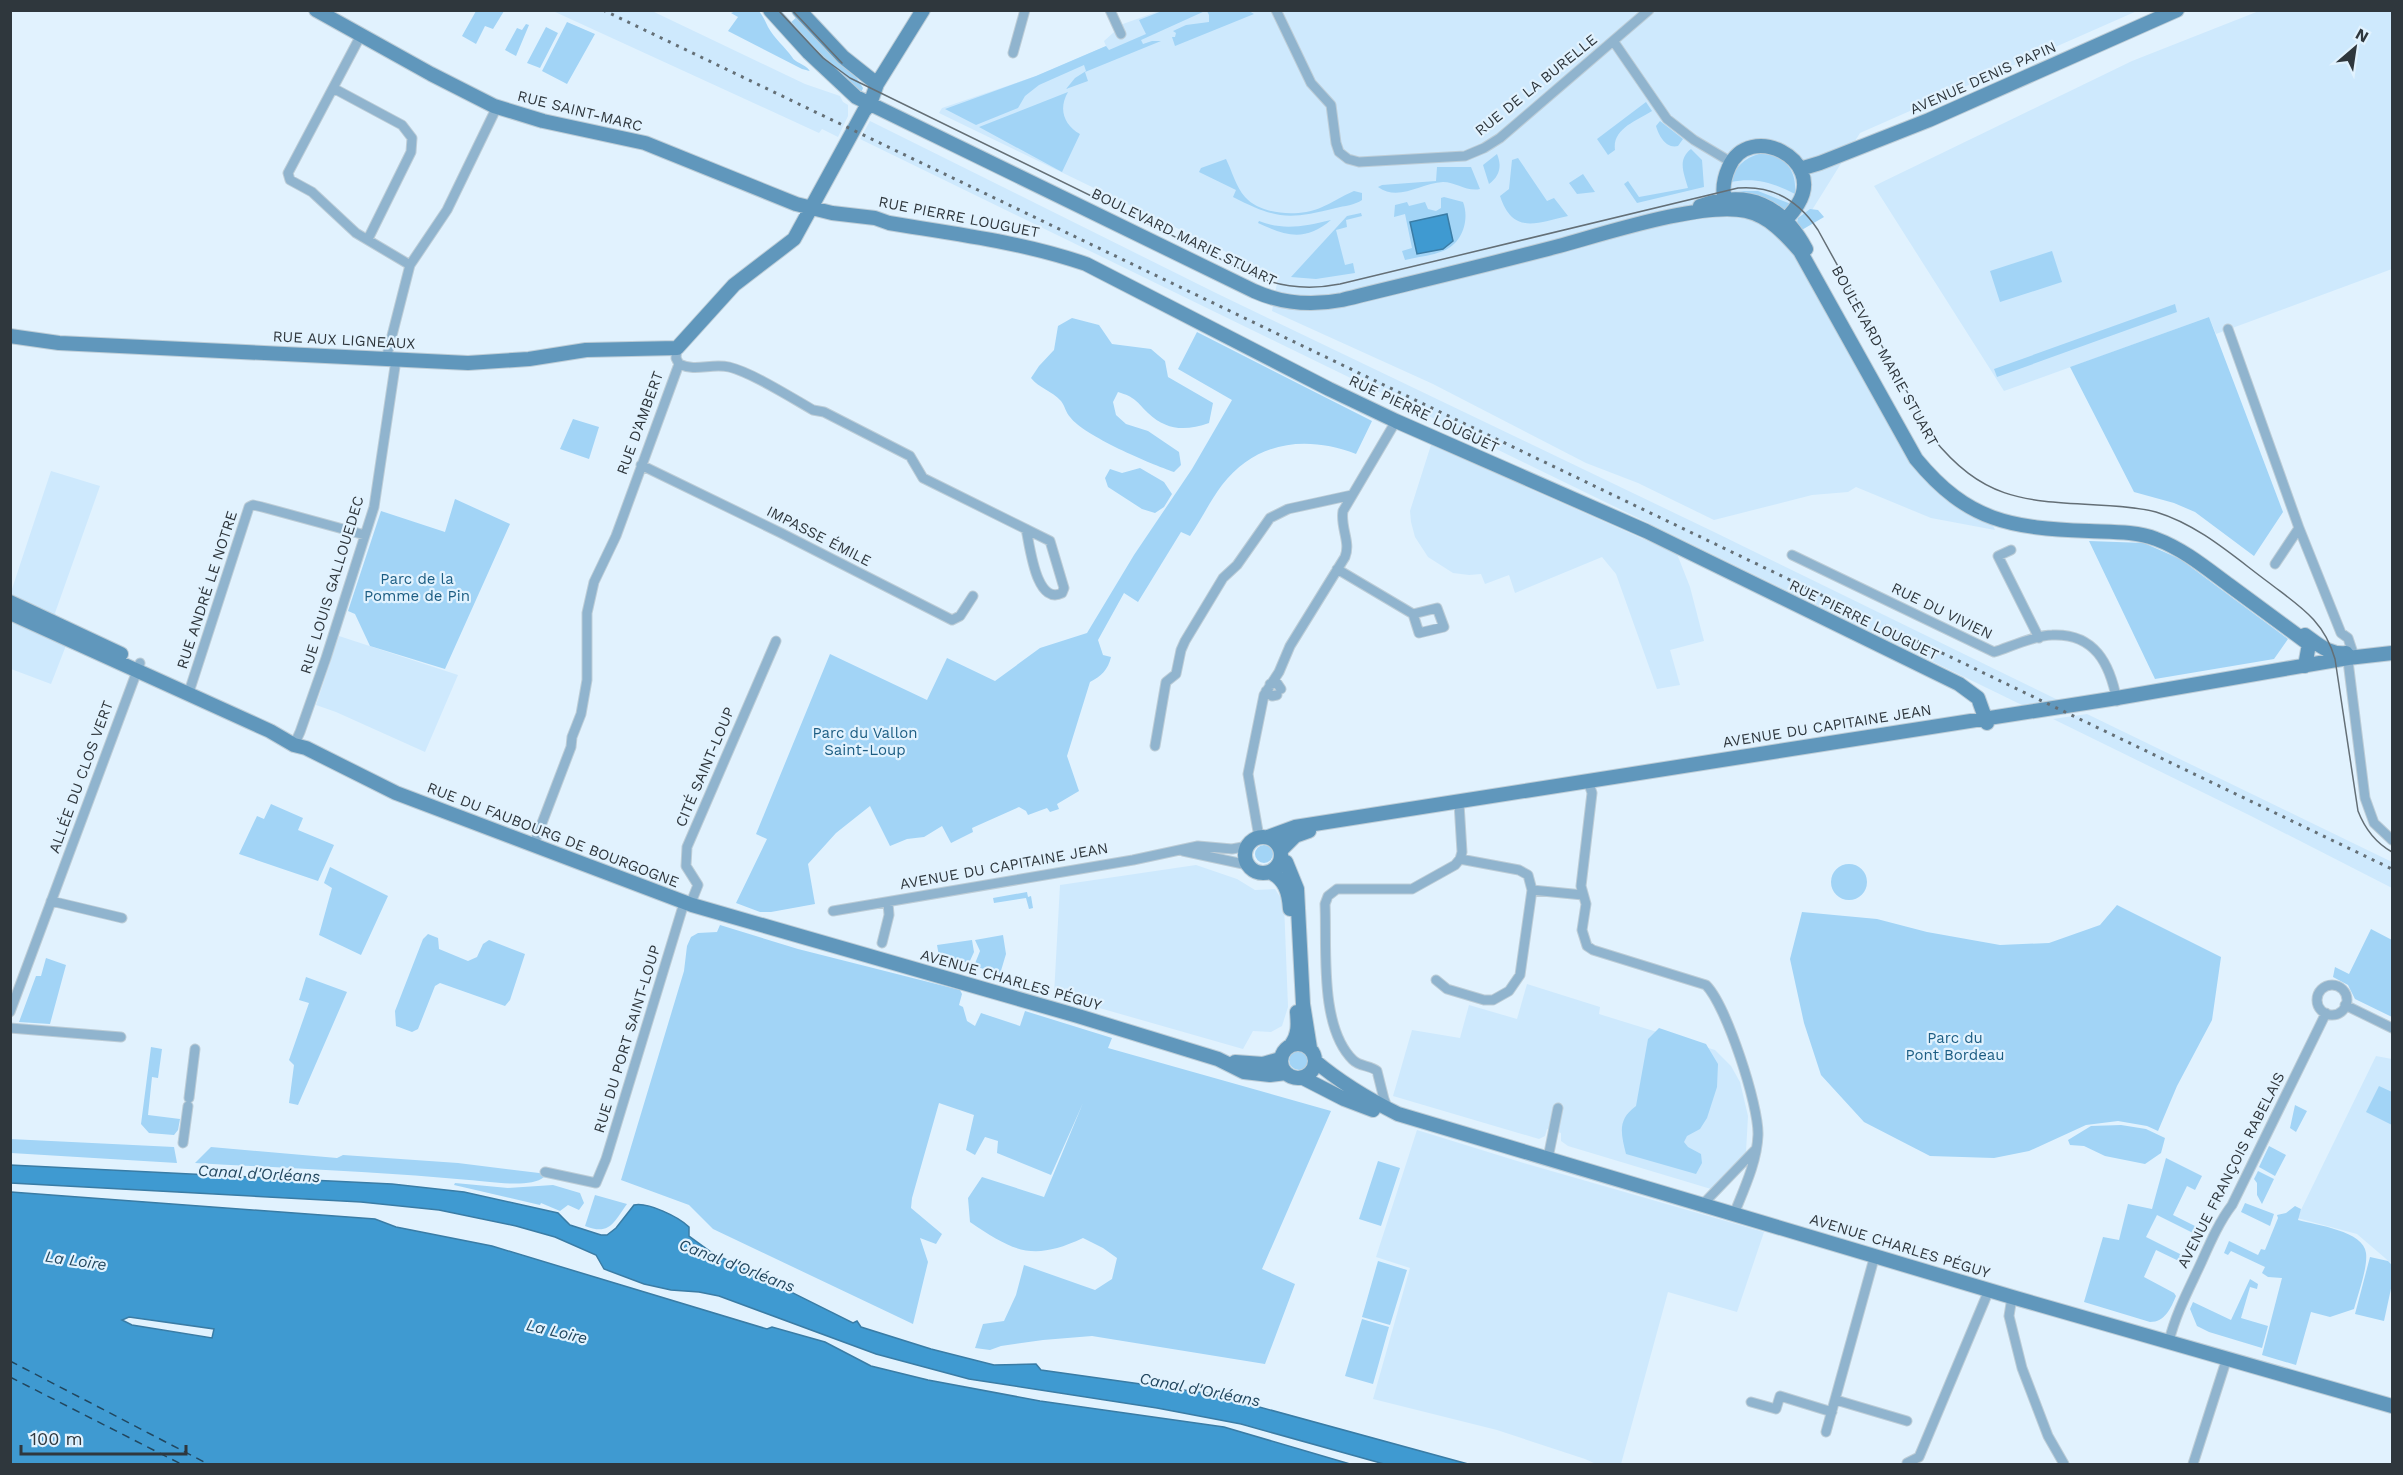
<svg xmlns="http://www.w3.org/2000/svg" width="2403" height="1475" font-family="'Work Sans',sans-serif">
<style>
.built{fill:#cee9fd}
.green{fill:#a2d4f6}
.water{fill:#3f9ad1;stroke:#3a7ca5;stroke-width:1.5;fill-rule:evenodd}
.lines{fill:none;stroke-linecap:round;stroke-linejoin:round}
.ferry{stroke:#22475f;stroke-width:1.5;stroke-dasharray:8 6;stroke-linecap:butt}
.street-casing{stroke:#bdcdd7;stroke-width:11}
.secondary-casing{stroke:#bdcdd7;stroke-width:16}
.street{stroke:#90b4ce;stroke-width:9}
.secondary{stroke:#6097bc;stroke-width:14}
.tram{stroke:#646f76;stroke-width:1.5}
.rail{stroke:#646f76;stroke-width:3;stroke-dasharray:3 6;stroke-linecap:butt}
.labels{text-anchor:middle;stroke-width:4.5;stroke-linejoin:round;paint-order:stroke}
.street-label{font-size:15px;fill:#2f373d;stroke:#e1f2fe}
.park-label{font-size:15px;fill:#1c5d83;stroke:#e1f2fe}
.water-label{font-size:16px;font-style:italic;fill:#22475f;stroke:#e1f2fe}
</style>
<rect width="100%" height="100%" fill="#e1f2fe"/>
<path class="built" d="M553,11H652L805,84L840,96L843,102L848,105V116L838,137L822,129L819,133Z
M1159,11H2137L1860,133L1789,247L1801,260L1918,470L1951,502L1992,523L1995,530L1931,518L1856,487L1848,492L1812,495L1714,520L1638,483L1586,463L1433,384L1272,311L1278,277L939,113L942,108L1036,76L1106,46L1104,41L1123,24Z
M2259,11H2392V269L2216,334L2209,317L2004,391L1874,186L2132,61Z
M870,121L1218,294L1712,531L2058,700L2024,706L860,139Z
M1431,445L1677,554L1690,587L1704,641L1670,650L1680,685L1657,689L1616,574L1602,557L1515,593L1509,575L1485,584L1481,574L1469,575L1453,573L1428,557L1415,537L1411,522L1410,511Z
M51,471L100,486L55,613L67,643L51,684L11,669V592Z
M339,636L458,675L425,752L336,712L316,705Z
M2087,714L2392,862V888L2251,816L2053,719Z
M1196,865L1237,879L1255,890L1275,889L1284,903L1288,1007L1282,1026L1271,1032L1253,1031L1243,1049L1054,995L1060,885Z
M1527,984L1600,1007L1599,1014L1715,1050L1731,1066L1740,1082L1748,1116L1746,1152L1711,1189L1568,1146L1561,1141V1133L1547,1129L1545,1136L1539,1139L1393,1096L1412,1030L1460,1038L1469,1005L1517,1019Z
M2376,1056L2392,1059V1264L2357,1234L2297,1218Z
M1417,1130L1527,1164L1764,1232L1737,1312L1668,1292L1621,1464H1596L1585,1459L1497,1430L1373,1399L1410,1268L1376,1257Z"/>
<path class="green" d="M476,11H504L493,29L485,26L476,44L462,36Z
M736,11H759C763,16 765,21 768,27C774,38 785,47 792,57C795,63 804,63 810,71L802,69L728,31L738,17L731,13Z
M1162,11H1205L1141,40L1143,44L1152,41H1161L1085,72L1088,81L1066,89L1075,78L1086,71L1084,65L1039,85L1025,96L1018,108L976,125L945,109L1036,76L1106,46L1109,50L1146,34L1139,20Z
M1207,11H1249L1254,14L1175,46L1172,37H1175L1176,33L1173,31L1186,25L1209,22V15Z
M799,15L853,72L863,88L861,93L788,25Z
M567,22L595,34L567,84L542,71Z
M526,24L529,25L516,56L505,50L517,28L522,30Z
M546,27L558,33L540,68L527,63Z
M1068,92C1058,109 1064,125 1080,134L1062,172L979,127Z
M1646,102L1652,111C1636,121 1612,129 1615,150L1608,155L1597,139Z
M1660,121L1683,139L1678,146C1666,149 1659,136 1656,126Z
M1691,149L1702,160L1704,187L1637,203L1624,184L1628,181L1639,197L1688,188C1684,173 1677,160 1691,149Z
M1497,154C1502,166 1500,176 1489,184L1483,165Z
M1759,154C1784,153 1797,169 1795,194C1774,183 1755,177 1731,182C1735,167 1744,158 1759,154Z
M1518,158L1547,201L1554,198L1568,216C1536,223 1513,235 1500,196L1509,189L1512,160Z
M1226,159C1232,171 1236,187 1245,197C1261,215 1298,217 1320,208C1332,203 1342,196 1354,191L1362,193V200C1355,205 1344,206 1336,208C1288,220 1276,219 1233,197L1236,190L1199,172L1201,168Z
M1437,167H1471L1480,189C1467,192 1456,182 1443,182C1420,183 1399,202 1378,187L1382,185L1436,181Z
M1583,174L1595,192L1577,194L1569,183Z
M1744,191H1758L1791,204L1783,212L1733,196V193Z
M1444,197L1463,202C1470,220 1462,244 1443,251C1431,256 1417,257 1405,260L1402,251L1412,248L1405,214L1394,217L1395,205L1407,202L1409,206L1425,202L1428,209L1436,211L1441,208V198Z
M1810,209L1818,210L1824,217L1800,231L1797,223L1798,218Z
M1361,213L1362,216L1346,220L1347,227L1336,230L1345,265L1353,263L1355,273L1316,279L1291,277L1347,216Z
M1331,220C1305,242 1286,236 1258,223L1259,221C1283,231 1306,226 1331,220Z
M2052,251L2062,282L2000,302L1990,271Z
M2175,304L2177,312L1997,377L1994,369Z
M2209,317L2283,512L2254,556L2195,512L2174,503L2134,492L2070,367Z
M1072,318L1099,325L1112,344L1151,349L1165,361L1168,377L1213,403L1209,423C1186,431 1167,431 1148,413C1137,402 1135,397 1118,392L1113,402L1116,415L1126,424L1148,431L1179,452L1181,465L1174,472C1151,464 1084,436 1070,417C1066,413 1065,406 1061,401C1052,391 1039,388 1031,378L1039,366L1054,350L1058,326Z
M1197,332L1372,421L1356,454C1306,435 1256,441 1222,485C1210,501 1201,520 1190,536L1181,532L1138,602L1124,593L1098,640L1103,655L1111,657C1108,670 1101,676 1090,682L1067,756L1079,791L1057,804L1059,809L1050,812L1047,808L1028,815L1026,811L1019,807L972,828L973,832L951,843L942,826L924,837L907,839L890,846L870,806L836,833L808,864L815,904L771,912H760L736,903L767,839L756,834L830,654L927,700L947,658L995,681L1040,648L1087,633L1134,555L1192,469L1232,400L1178,369Z
M573,419L599,427L589,459L560,449Z
M1140,468L1164,482L1172,494L1164,507L1155,513L1142,509L1108,487L1105,478L1110,469L1122,473Z
M455,499L510,524L445,669L370,646L355,614L348,611L381,511L445,532Z
M2089,541L2144,543L2180,559L2288,639L2274,659L2155,679Z
M271,804L303,818L298,830L334,845L318,881L239,854L257,816L264,819Z
M1255 854a9 9 0 1 1 18 0a9 9 0 1 1-18 0Z
M1831 882a18 18 0 1 1 36 0a18 18 0 1 1-36 0Z
M330,867L388,896L361,955L319,935L332,888L324,883Z
M1027,892L1028,897L1031,896L1033,908L1029,909L1026,898L994,903L993,898Z
M2117,905L2221,957L2212,1020L2177,1086L2158,1131L2147,1126L2118,1121L2086,1125L2029,1151L1994,1158L1930,1156L1864,1122L1821,1075L1804,1023L1790,959L1802,912L1877,919L1927,932L2000,945L2049,943L2100,925Z
M720,925L798,949L960,990L962,994L959,1005L963,1007L967,1021L975,1026L981,1013L1020,1026L1025,1011L1112,1038L1108,1048L1331,1111L1262,1269L1295,1284L1265,1364L1092,1336L1043,1340L1001,1346L990,1350L975,1348L983,1324L1004,1321L1016,1295L1024,1265L1095,1290L1112,1279L1117,1258L1103,1248L1083,1238C1032,1262 1013,1251 970,1222L968,1198L982,1177L1044,1197L1083,1103L1051,1175L997,1153L998,1141L985,1137L975,1155L966,1150L974,1115L939,1103L912,1198L911,1208L942,1234L936,1244L920,1238L928,1262L913,1324L713,1229L689,1205L621,1180L684,971L687,946L691,937L698,933L717,932Z
M2371,929L2392,940V1017L2355,999L2348,985L2333,977L2335,967L2349,974Z
M428,934L438,938L439,949L468,961L477,957L483,944L489,940L525,954L510,1000L505,1006L440,983L435,986L418,1029L412,1032L396,1026L395,1011L423,939Z
M1003,935L1006,954L1000,974L974,966L980,951L975,940Z
M972,940L974,952L969,963L939,956L937,945Z
M46,958L66,965L50,1024L19,1022L36,976H41Z
M306,977L347,992L298,1105L289,1103L294,1065L289,1060L309,1003L299,1000Z
M1659,1028L1706,1044L1718,1064L1717,1087L1707,1118L1700,1129L1687,1136L1684,1142L1688,1147L1701,1154L1702,1163L1696,1174L1626,1154C1621,1133 1617,1120 1636,1106L1648,1039Z
M151,1047L162,1049L158,1078L152,1077L148,1115L180,1119L178,1130L174,1135L149,1133L141,1124Z
M1289 1060a10 10 0 1 1 20 0a10 10 0 1 1-20 0Z
M2379,1086L2392,1092V1125L2366,1112Z
M2295,1105L2307,1111L2296,1132L2290,1128Z
M2121,1125L2146,1129L2165,1138L2161,1153L2145,1164L2105,1156L2084,1146L2070,1145L2068,1140L2091,1126Z
M10,1139L174,1147L177,1163L11,1153Z
M2269,1146L2286,1155L2275,1176L2259,1167Z
M211,1147L337,1158L343,1155L458,1163L539,1173L543,1174L544,1177C530,1189 487,1181 469,1180C378,1172 287,1168 195,1163Z
M2166,1158L2202,1176L2195,1190L2187,1186L2173,1215L2201,1229L2197,1235L2157,1215L2146,1237L2186,1257L2183,1263L2156,1250L2144,1277L2174,1293L2176,1296C2171,1308 2165,1322 2150,1322L2084,1302L2103,1237L2119,1240L2128,1204L2152,1209Z
M1378,1161L1400,1168L1381,1226L1359,1219Z
M2258,1171L2274,1179L2262,1204L2257,1195V1183L2254,1179Z
M455,1183L508,1188L553,1185L580,1193L584,1203L579,1210L568,1205L560,1211L541,1203L540,1205L454,1185Z
M595,1195L627,1204C614,1222 610,1236 585,1226Z
M2245,1203L2274,1214L2270,1226L2241,1212Z
M2295,1206L2301,1209L2298,1220C2316,1225 2364,1231 2366,1253C2368,1267 2358,1294 2354,1309L2330,1317L2311,1312L2296,1365L2262,1355L2282,1278L2268,1277L2262,1273L2265,1267L2231,1251L2228,1255L2224,1253L2229,1241L2258,1255L2261,1249L2265,1250L2278,1218L2277,1215L2286,1213Z
M2370,1257L2388,1261L2392,1265V1284L2384,1321L2355,1314Z
M1378,1261L1407,1270L1390,1325L1362,1317Z
M2250,1279L2258,1284L2257,1289L2250,1287L2241,1318L2268,1326L2262,1348L2209,1332L2197,1326L2190,1309L2193,1302L2231,1320Z
M1362,1319L1389,1327L1373,1384L1345,1376Z"/>
<path class="water" d="M1447,214L1453,241L1443,249L1417,254L1410,222Z
M10,1165L392,1184L464,1192L558,1213L570,1225L601,1235H607L616,1228L634,1205C648,1202 679,1217 689,1227V1236L711,1252L853,1323L857,1321L861,1327L931,1349L994,1365L1036,1364L1041,1370L1212,1394L1468,1464H1384L1241,1424L1157,1408L969,1379L876,1354L719,1296L699,1292L671,1290L644,1284L604,1269L596,1255L555,1237L516,1226L439,1210L361,1202L11,1183Z
M11,1192L375,1219L396,1227L492,1246L767,1329L772,1327L825,1342L871,1366L928,1380L1040,1401L1224,1427L1350,1464H11ZM129,1317L214,1329L212,1338L132,1325L122,1320Z"/>
<g class="lines">
<path class="ferry" d="M10,1361L208,1464
M10,1377L181,1464"/>
<g class="street-casing">
<path id="street" d="M1110,10L1121,34
M1276,10L1311,83L1331,105L1336,143L1339,152L1348,159L1359,162L1465,156L1484,148L1500,138L1649,10
M361,35L288,173L290,180L312,192L356,233L410,265
M1614,42L1667,119L1694,140L1731,162
M1013,53L1025,10
M333,88L402,125L412,138L411,152L368,239
M2228,329L2299,528L2275,564
M386,359L410,265L447,210L494,113V106
M679,364C696,372 711,363 729,367C751,372 792,398 813,410L824,412L910,456L923,478L1050,541L1064,588L1062,593C1036,606 1030,546 1026,529
M641,465L781,533L952,620L960,616L973,596
M2299,528L2341,633L2348,638L2353,653
M2011,550L1998,556L2039,638
M1792,555L1994,652C2010,647 2036,635 2052,635C2095,633 2110,664 2117,701
M1337,569L1413,614L1419,633L1444,627L1437,608L1413,614
M2347,653L2365,798L2374,823L2392,840
M1270,684L1277,683L1281,689
M1266,691L1272,696L1277,695
M188,695L249,507L253,505L262,507L365,535
M294,745L300,732L326,658L374,507L396,360
M1155,746L1166,682L1176,674L1181,650L1185,641L1223,578L1237,565L1270,518L1288,509L1352,495
M1588,781L1592,793L1581,886L1586,904L1582,930L1587,946L1593,950L1706,985C1726,1005 1759,1105 1758,1135C1757,1162 1744,1189 1734,1214
M1259,837L1248,774L1264,695L1279,672L1290,646L1345,557C1351,542 1340,527 1343,511L1396,421
M534,844L571,747L572,737L581,714L587,680V613L594,582L616,536L679,364L676,358L677,348
M1183,851L1248,865
M1532,890L1583,895
M51,901L122,918
M690,905L698,885L686,866L687,847L776,641
M833,911L1133,860L1198,846L1232,849L1248,846
M882,943L889,915L888,903
M1436,980L1447,989L1484,1000H1493L1509,991L1520,975L1532,890L1528,875L1519,870L1460,859
M2317 1000a15 15 0 1 1 30 0a15 15 0 1 1-30 0Z
M2345,1005L2392,1028
M10,1012L140,663
M10,1028L121,1037
M189,1098L195,1049
M1388,1109L1384,1099L1377,1071C1370,1065 1360,1067 1353,1060C1319,1027 1327,948 1325,904L1328,896L1337,889H1412L1455,865L1460,859L1462,852L1459,803
M183,1143L188,1106
M1548,1158L1558,1108
M545,1172L596,1183L606,1159L684,903
M1703,1204L1755,1150
M2012,1297L2009,1316L2022,1368L2048,1436L2064,1464
M2169,1341C2176,1313 2189,1289 2201,1263C2210,1243 2219,1222 2232,1205L2326,1013
M1836,1400L1907,1421
M1751,1402L1776,1409L1780,1396L1832,1412
M1826,1432L1875,1255
M1907,1463L1919,1457L1989,1290
M2193,1464L2227,1358"/>
</g>
<g class="secondary-casing">
<path id="secondary" d="M316,10L431,74L494,106L543,121L645,143L796,204L832,213L875,218L889,223C956,234 1022,242 1086,264L1329,389L1396,421L1646,531L1959,684L1978,698L1987,723
M770,10L809,53L856,97L1254,291C1283,304 1311,306 1342,300C1415,282 1487,265 1559,246C1603,234 1704,201 1746,211C1769,216 1785,234 1800,251L1916,459C1968,522 2011,528 2089,531C2110,532 2136,531 2156,539C2183,549 2206,568 2229,585C2256,605 2283,625 2309,644L2305,666
M799,10L843,57L877,84
M1800,169L1820,163L1929,120L2177,10
M1700,206C1749,189 1782,205 1806,249
M1727,207C1721,193 1723,180 1729,167C1749,121 1826,159 1798,204C1793,212 1788,219 1779,223
M10,336L59,343L468,363L529,359L586,350L677,348L734,285L794,239L864,111L870,104L877,84L923,10
M10,602L121,654
M10,613L270,731L294,745L306,748L396,793L692,905L1078,1016L1218,1059L1244,1072L1270,1075L1286,1073
M2305,635C2318,644 2329,655 2346,653
M1268,837L1295,827L2117,698L2348,658L2392,653
M1245 855a18 18 0 1 1 36 0a18 18 0 1 1-36 0Z
M1281,850L1295,836L1309,831
M1281,860L1286,862L1297,889L1303,1004L1310,1048
M1269,872C1285,878 1289,893 1290,909
M1281 1061a17 17 0 1 1 34 0a17 17 0 1 1-34 0Z
M1291,1045C1299,1034 1298,1024 1297,1012
M1315,1061C1341,1083 1368,1099 1398,1114L2012,1297L2392,1406
M1235,1062L1263,1064L1280,1059
M1303,1078L1344,1099L1373,1110"/>
</g>
<use href="#street" class="street"/>
<use href="#secondary" class="secondary"/>
<path class="tram" d="M778,10L823,58L850,78L1255,276C1283,288 1310,290 1340,284L1738,188C1774,185 1799,201 1818,230L1932,437C1983,500 2022,501 2097,505C2117,506 2137,507 2156,512C2199,525 2233,556 2268,582C2299,606 2324,620 2335,659L2358,811C2365,829 2376,843 2392,852
M792,10L842,63"/>
<path class="rail" d="M603,10L2392,869"/>
</g>
<g class="labels">
<g class="street-label">
<text transform="translate(1983 78) rotate(-24)" y="5">AVENUE DENIS PAPIN</text>
<text transform="translate(1536 85) rotate(-39)" y="5">RUE DE LA BURELLE</text>
<text transform="translate(580 111) rotate(14)" y="5">RUE SAINT-MARC</text>
<text transform="translate(959 217) rotate(11)" y="5">RUE PIERRE LOUGUET</text>
<text transform="translate(1184 237) rotate(26)" y="5">BOULEVARD MARIE STUART</text>
<text transform="translate(344 340) rotate(3)" y="5">RUE AUX LIGNEAUX</text>
<text transform="translate(1885 356) rotate(61)" y="5">BOULEVARD MARIE STUART</text>
<text transform="translate(1424 414) rotate(25)" y="5">RUE PIERRE LOUGUET</text>
<text transform="translate(640 423) rotate(-70)" y="5">RUE D'AMBERT</text>
<text transform="translate(819 536) rotate(27)" y="5">IMPASSE ÉMILE</text>
<text transform="translate(332 585) rotate(-73)" y="5">RUE LOUIS GALLOUEDEC</text>
<text transform="translate(207 590) rotate(-72)" y="5">RUE ANDRÉ LE NOTRE</text>
<text transform="translate(1942 611) rotate(26)" y="5">RUE DU VIVIEN</text>
<text transform="translate(1864 620) rotate(26)" y="5">RUE PIERRE LOUGUET</text>
<text transform="translate(1827 726) rotate(-9)" y="5">AVENUE DU CAPITAINE JEAN</text>
<text transform="translate(705 767) rotate(-67)" y="5">CITÉ SAINT-LOUP</text>
<text transform="translate(81 777) rotate(-70)" y="5">ALLÉE DU CLOS VERT</text>
<text transform="translate(553 835) rotate(21)" y="5">RUE DU FAUBOURG DE BOURGOGNE</text>
<text transform="translate(1004 866) rotate(-10)" y="5">AVENUE DU CAPITAINE JEAN</text>
<text transform="translate(1011 980) rotate(16)" y="5">AVENUE CHARLES PÉGUY</text>
<text transform="translate(627 1039) rotate(-73)" y="5">RUE DU PORT SAINT-LOUP</text>
<text transform="translate(2231 1170) rotate(-63)" y="5">AVENUE FRANÇOIS RABELAIS</text>
<text transform="translate(1900 1246) rotate(17)" y="5">AVENUE CHARLES PÉGUY</text>
</g>
<g class="park-label">
<text x="417" y="584">Parc de la<tspan x="417" dy="17">Pomme de Pin</tspan></text>
<text x="865" y="738">Parc du Vallon<tspan x="865" dy="17">Saint-Loup</tspan></text>
<text x="1955" y="1043">Parc du<tspan x="1955" dy="17">Pont Bordeau</tspan></text>
</g>
<g class="water-label">
<text transform="translate(259 1173) rotate(3)" y="6">Canal d'Orléans</text>
<text transform="translate(76 1260) rotate(8)" y="6">La Loire</text>
<text transform="translate(737 1265) rotate(21)" y="6">Canal d'Orléans</text>
<text transform="translate(557 1331) rotate(13)" y="6">La Loire</text>
<text transform="translate(1200 1389) rotate(11)" y="6">Canal d'Orléans</text>
</g>
</g>
<rect width="2403" height="1475" fill="none" stroke="#2f373d" stroke-width="24"/>
<g transform="translate(2355 48) rotate(29)" stroke="#e1f2fe" stroke-width="4.5" paint-order="stroke">
<path d="M0-4.5L10 22L0 15L-10 22Z" fill="#2f373d"/>
<text y="-9" font-size="16" font-weight="bold" text-anchor="middle" fill="#2f373d">N</text>
</g>
<path d="M21 1445v9h165v-9" fill="none" stroke="#2f373d" stroke-width="3"/>
<text x="30" y="1445" font-size="18" fill="#2f373d" stroke="#e1f2fe" stroke-width="4.5" paint-order="stroke">100 m</text>
</svg>
